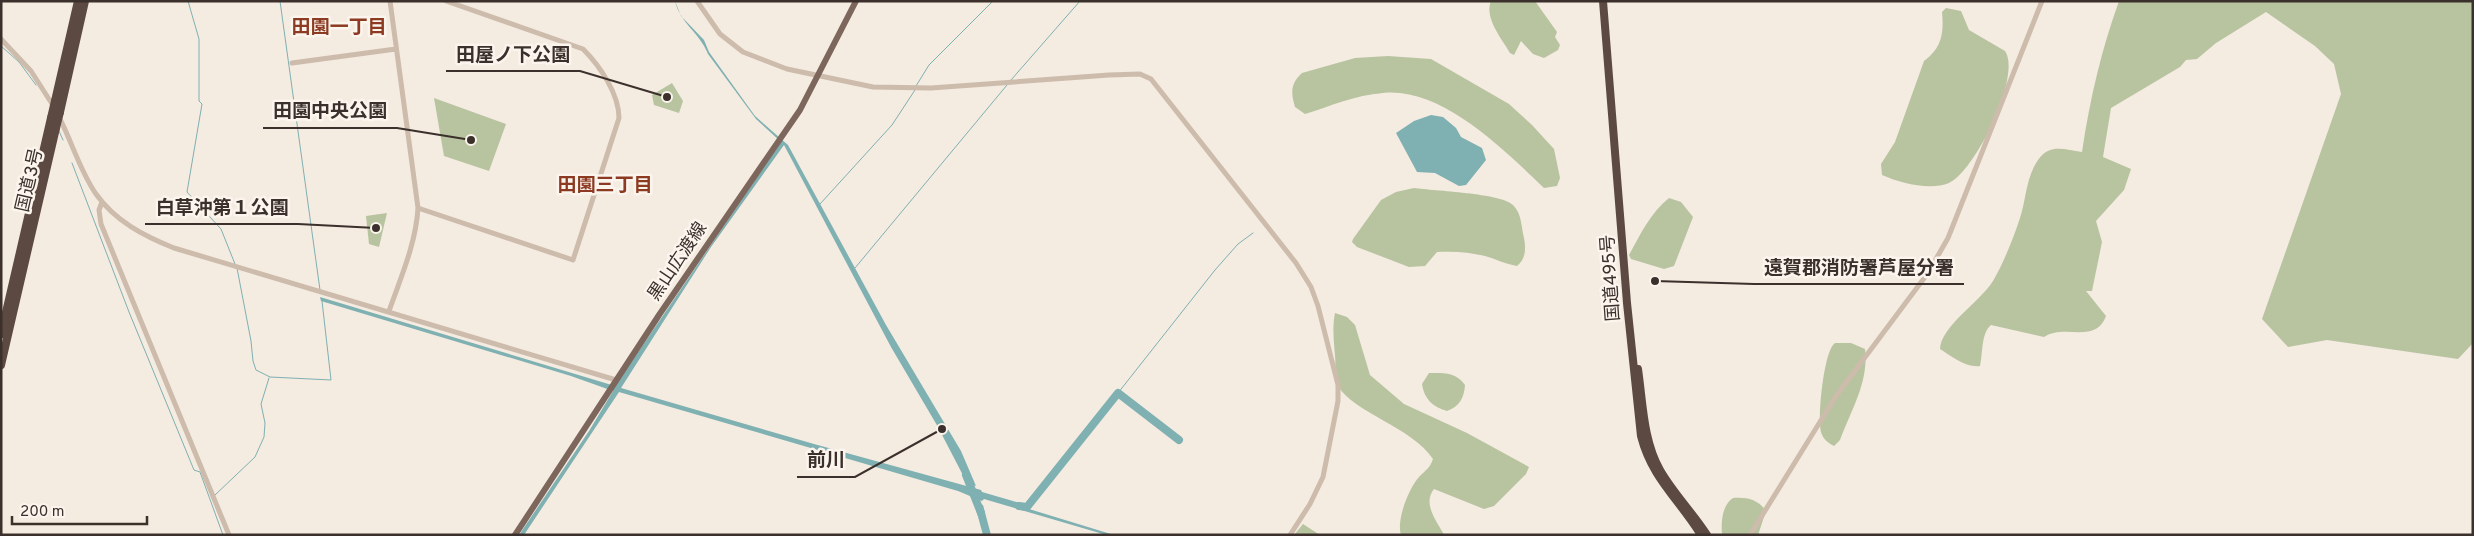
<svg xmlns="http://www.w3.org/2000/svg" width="2474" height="536" font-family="Overpass,'Noto Sans JP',sans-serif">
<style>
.green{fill:#b8c4a0}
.water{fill:#7fb0b2}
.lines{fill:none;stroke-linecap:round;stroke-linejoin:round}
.stream{stroke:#7fb0b2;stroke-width:1}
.river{stroke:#7fb0b2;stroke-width:8}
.minor{stroke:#cdbbac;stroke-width:5}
.major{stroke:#7d675c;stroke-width:6}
.highway{stroke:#5c4a42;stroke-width:8}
.highway-bridge{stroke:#5c4a42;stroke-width:8}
.labels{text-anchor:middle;stroke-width:5;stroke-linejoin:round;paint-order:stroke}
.street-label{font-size:18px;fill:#3b302b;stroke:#fbf5ee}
.neighbourhood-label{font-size:19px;font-weight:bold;fill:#8c3b22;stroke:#fbf5ee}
.leader{fill:none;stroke:#3b302b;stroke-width:2}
.callout-dot{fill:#3b302b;stroke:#fbf5ee;stroke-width:2}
.callout-label{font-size:19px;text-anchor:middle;font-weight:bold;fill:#3b302b;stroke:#fbf5ee;stroke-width:5;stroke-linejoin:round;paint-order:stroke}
</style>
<rect width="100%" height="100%" fill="#f4ebe1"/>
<path class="green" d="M1491,1H1535L1557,32L1555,37L1560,45L1558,50L1544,58L1533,54L1521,41L1514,55L1510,53C1502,39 1484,18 1491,1Z
M2119,1H2473V343L2458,359L2327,340L2288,347L2262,319L2341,94L2334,64L2315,46L2266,12L2216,43L2197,59L2186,60L2180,67L2111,108L2103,157L2131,169L2124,190L2096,221L2102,242L2092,291H2086L2106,316C2095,345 2065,323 2044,337L1991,325C1981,333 1983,353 1980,366C1966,368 1951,356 1940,349C1941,326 1980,302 1993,281C2004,262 2013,239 2020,218C2026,200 2026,177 2038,160C2050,143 2065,150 2082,152C2090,99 2101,51 2119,1Z
M1946,8L1961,11L1969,30L2005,51C2022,75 1975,172 1949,183C1930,191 1900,183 1882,175L1881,164L1895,142L1924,61C1942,48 1944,33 1942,12Z
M1388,56L1431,59L1509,104L1532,125L1554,149L1560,178L1557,186L1544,188C1504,150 1442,87 1383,93C1355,95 1331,106 1305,114L1295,107C1291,93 1290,84 1302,73L1355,58Z
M672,83L683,101L679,113L654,105L652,95Z
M434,98L506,124L489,171L444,156Z
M1414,188C1434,191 1501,193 1513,205C1522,214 1521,226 1524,238C1526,248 1526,259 1517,266C1505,264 1496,259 1485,256C1469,252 1454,251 1437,252L1425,266L1409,267L1357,247L1352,242L1353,239L1381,200L1396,192Z
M1669,198L1681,202L1693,217L1674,266L1664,269L1631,259L1629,255C1640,235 1651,212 1669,198Z
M387,213L379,247L369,244L366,216Z
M1335,313L1347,317L1355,325L1370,375L1404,404L1467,433L1529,467L1526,474L1494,506L1484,509L1434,489C1422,504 1437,521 1444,535H1401C1396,520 1409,488 1419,477C1426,470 1430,468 1433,459C1412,427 1354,413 1338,386C1334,378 1336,364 1335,356C1334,340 1332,329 1335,313Z
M1835,343H1851L1865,349C1869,382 1851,410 1840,440L1834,446C1828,443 1823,439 1821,432C1817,419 1824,349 1835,343Z
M1429,373C1444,373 1456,372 1465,385C1464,398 1460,406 1447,411C1433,407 1424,399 1422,384Z
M1733,498C1746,497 1758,499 1766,511L1758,535L1722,534C1721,522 1722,505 1733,498Z
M1303,524L1320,535H1294Z"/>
<path class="water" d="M675,1L681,16L704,40L709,52L755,116L788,145L886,325L961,451L976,486L967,483L938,427L891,347L784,145L711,247L621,388L814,444L981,490L982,492L1027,505L1029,509L1114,535L1103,534L984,499L982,501L958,491L619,392L524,535H519L589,431L613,391L571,376L321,301L320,297L615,386L781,142L756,119L708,54C700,33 680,23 675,1Z
M1431,115L1443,117L1456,128L1461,137L1482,148L1486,160L1466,185L1459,186L1435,173L1417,172L1396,133L1414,121Z
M974,502L983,505L991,535H983Z"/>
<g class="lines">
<path class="stream" d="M188,1L199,39V101L202,104L187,192L221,229L235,264
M280,1L320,290
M1,46L19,62L36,85
M1011,80L1080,1
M916,86L929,65L993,1
M59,131L63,140
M72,163L129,312L194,470L200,472L223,535
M820,204L892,125L915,90
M237,268L251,341L253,361L256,370L270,377L331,380L322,301
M855,268L1007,85
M1118,393L1215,270L1238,244L1253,233
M215,495L255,457L264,437L265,423L261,404L269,378"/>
<path class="river" d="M966,475L981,513
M1019,506L1027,507L1118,393L1179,440"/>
<path class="minor" d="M697,1L720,34L743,52L787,69L873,87L931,88L1109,75L1140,74L1151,79L1296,263L1311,287L1318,306L1338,385V401L1323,477L1310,504L1290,535
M1,39L31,71L54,107
M292,63L396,49
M59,117C72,142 80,171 96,194C115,221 144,236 174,248L616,380
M102,202L99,210L101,224L229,535
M418,208L573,260L619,118C619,94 600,66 583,49L446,1
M389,311C401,277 416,243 418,208L390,1
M1750,535L1836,396L1928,273L1948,238L2042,1"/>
<path class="major" d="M515,535L659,315L800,110L856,1"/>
<path class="highway" d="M1603,1L1627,303L1641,436C1652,479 1679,499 1701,535
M55,101L78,1
M60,112L85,1
M1,334L51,118
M1,365L56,128
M1638,369C1643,403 1643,440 1660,470C1673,493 1693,513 1707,535"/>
<path class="highway-bridge" d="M51,118L55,101
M56,128L60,112"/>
</g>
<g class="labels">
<g class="street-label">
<text transform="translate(29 180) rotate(-77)" y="6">国道3号</text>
<text transform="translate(677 261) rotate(-56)" y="6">黒山広渡線</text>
<text transform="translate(1610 278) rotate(-94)" y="6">国道495号</text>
</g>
<g class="neighbourhood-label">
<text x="339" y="33">田園一丁目</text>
<text x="605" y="191">田園三丁目</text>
</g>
</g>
<path class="leader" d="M667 97L580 71H446M471 140L397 128H263M376 228L298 224H145M1655 281L1754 284H1964M942 429L855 477H797"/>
<g class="callout-dot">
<circle cx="667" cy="97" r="5"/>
<circle cx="471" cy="140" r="5"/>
<circle cx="376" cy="228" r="5"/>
<circle cx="1655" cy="281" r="5"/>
<circle cx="942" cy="429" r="5"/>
</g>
<g class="callout-label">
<text x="513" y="61">田屋ノ下公園</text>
<text x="330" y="117">田園中央公園</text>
<text x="222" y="214">白草沖第１公園</text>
<text x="1859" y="274">遠賀郡消防署芦屋分署</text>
<text x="826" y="466">前川</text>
</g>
<rect width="2474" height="536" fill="none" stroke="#3b302b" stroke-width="5"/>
<path d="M12 516v8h135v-8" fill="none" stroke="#3b302b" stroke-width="2.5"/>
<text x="20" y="516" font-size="15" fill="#3b302b" stroke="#fbf5ee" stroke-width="4" paint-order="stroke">200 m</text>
</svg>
